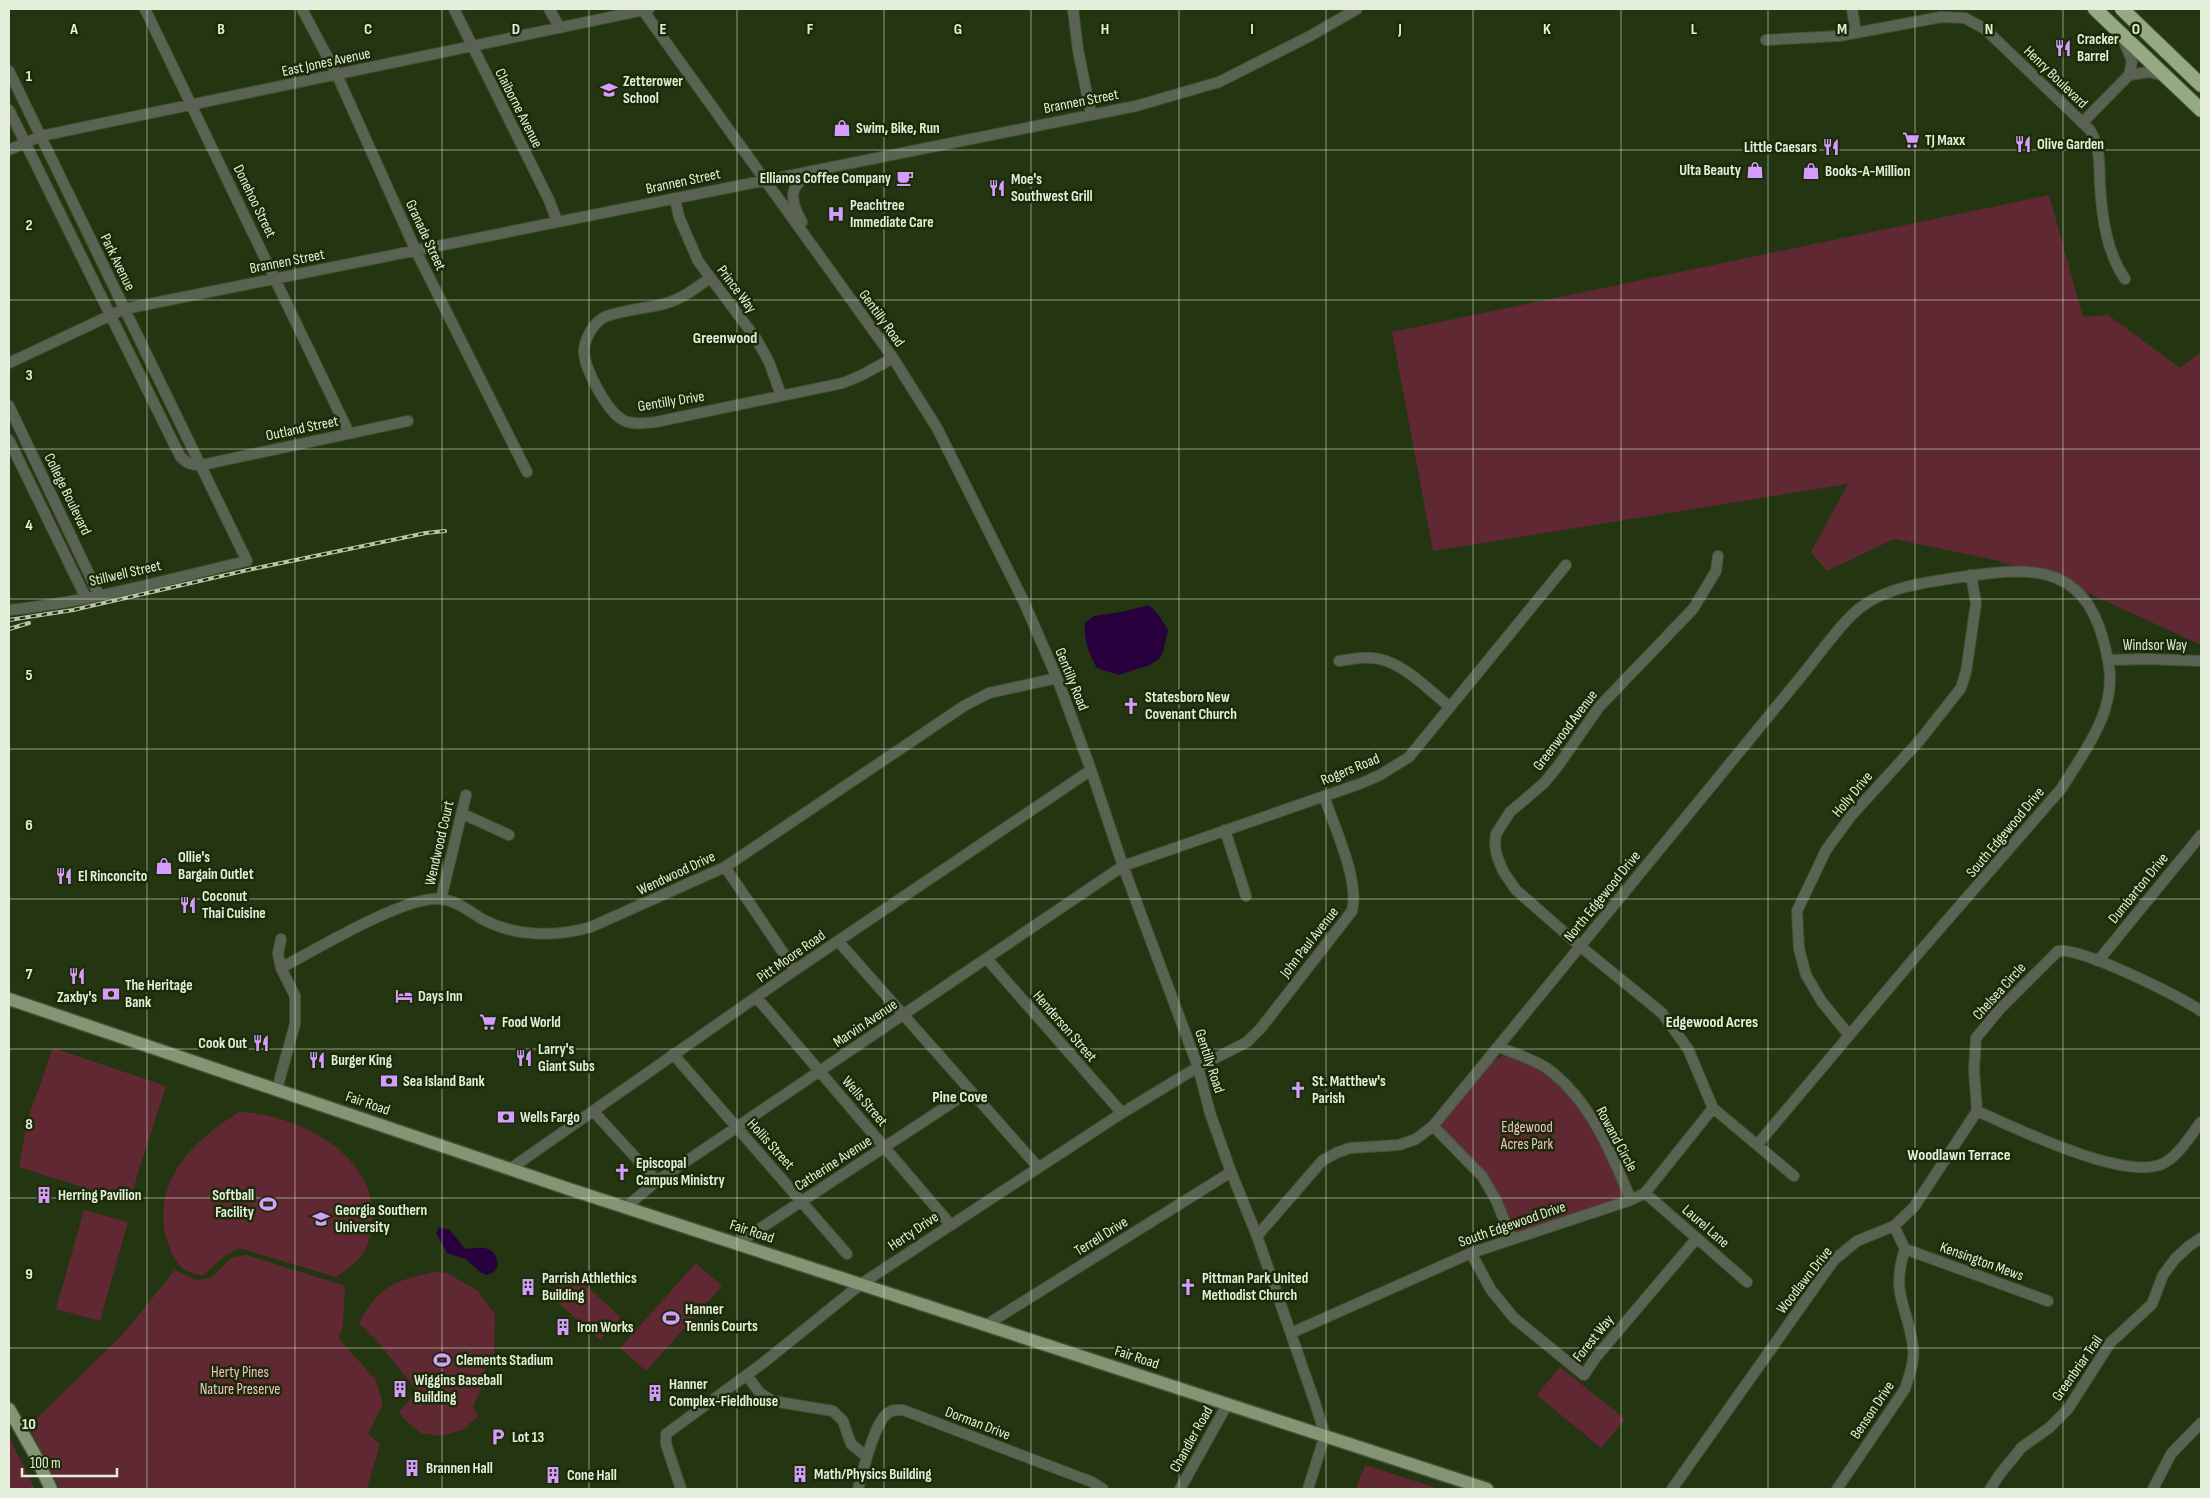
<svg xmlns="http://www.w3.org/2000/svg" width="2210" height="1498" font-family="'Sofia Sans Condensed',sans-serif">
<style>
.green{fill:#602833}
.water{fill:#28003e}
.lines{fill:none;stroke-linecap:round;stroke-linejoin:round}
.minor-casing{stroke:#435332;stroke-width:12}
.major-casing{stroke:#435332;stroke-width:15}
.highway-casing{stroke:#435332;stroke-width:16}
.minor{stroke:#5a6353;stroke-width:10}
.major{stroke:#849575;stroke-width:12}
.highway{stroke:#95a982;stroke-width:14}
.rail-casing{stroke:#b8c5ad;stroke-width:4}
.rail{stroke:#1b2a07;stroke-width:2;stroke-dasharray:5.5;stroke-linecap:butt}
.grid{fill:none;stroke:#e3efda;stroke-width:1;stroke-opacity:0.55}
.labels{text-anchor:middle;stroke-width:5;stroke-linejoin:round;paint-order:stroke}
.poi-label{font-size:15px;font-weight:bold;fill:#e3efda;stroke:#1b2a07;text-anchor:start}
.street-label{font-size:15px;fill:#e3efda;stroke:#1b2a07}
.park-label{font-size:15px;fill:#f2c0c6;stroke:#1b2a07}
.neighbourhood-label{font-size:16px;font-weight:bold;fill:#e3efda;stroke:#1b2a07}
.grid-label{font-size:16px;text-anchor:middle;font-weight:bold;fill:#e3efda;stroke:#1b2a07;stroke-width:5;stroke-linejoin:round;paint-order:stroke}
</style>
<rect width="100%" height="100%" fill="#243512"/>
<path class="green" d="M2049,195L2083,317L2108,315L2180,368L2201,352V645L2077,588L2029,571L1995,560L1894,539L1827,571L1811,552L1848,484L1433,551L1392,332Z
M53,1048L166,1086L129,1202L19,1167L27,1121Z
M1502,1056C1569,1065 1598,1138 1624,1191L1625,1197L1620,1201L1514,1233L1502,1202L1490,1181L1443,1128L1441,1121L1494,1060Z
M239,1112C296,1113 379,1155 372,1222C369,1251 361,1261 336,1277L239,1248L226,1255L202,1276C196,1274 186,1272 181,1267C173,1259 168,1244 165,1233C154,1178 196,1138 239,1112Z
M84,1210L128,1222L100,1321L56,1309Z
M246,1255L345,1286L343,1325L339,1339L376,1380L383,1404L368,1434L380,1444L367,1489H60L29,1426L124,1333L175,1270L196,1280L211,1278L231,1258Z
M696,1263L722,1286L646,1371L620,1348Z
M569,1271L621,1317L600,1340L548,1294Z
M434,1272L447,1273L478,1291L495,1315L494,1353L485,1369V1381L473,1406L478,1416L463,1430L439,1436L421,1433L404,1419L399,1411L415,1394V1388L378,1342L359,1323C379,1286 394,1281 434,1272Z
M1560,1367L1625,1419L1601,1448L1537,1395Z
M9,1437L35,1489H9Z
M1365,1465L1440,1489H1356Z"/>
<path class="water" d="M1149,605L1157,613L1168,630L1163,652L1159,659L1150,665L1119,675L1097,668C1089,654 1083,639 1085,623L1094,616L1121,612Z
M439,1227L450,1230L465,1249C482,1247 496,1245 498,1265L494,1272L486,1275L480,1272L466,1259L447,1253L436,1233Z"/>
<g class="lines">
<g class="minor-casing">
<path id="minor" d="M145,9L349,433
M302,9L337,75L416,251L527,472
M454,9L549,200L557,221
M549,9L560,28
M642,9L893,358L937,428L1023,600L1057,678L1091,770L1123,866L1198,1067L1210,1113L1231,1172L1257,1236L1315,1403L1325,1435L1308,1489
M1073,9L1078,50L1091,114
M1852,9L1856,32
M2123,39L2132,61L2129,75
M1766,40L1839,36L1941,17L1965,18L1985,29L2090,130C2101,149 2099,165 2100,186C2102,218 2107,253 2125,279
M9,71L247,561C169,579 89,602 9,610
M9,110L180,456C187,464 191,465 202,465L408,421
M2082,123L2129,75L2149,72L2164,76
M9,150L41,136L649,9
M675,198L679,217L698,261L757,340L769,362L781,395
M802,222C790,201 787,184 813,174
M710,278C696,288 683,298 667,303C651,308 615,311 603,318C593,324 585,338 584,350C583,367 608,414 625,421C634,425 646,423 656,422L843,383L862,375L893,358
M9,363L124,309L1136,106L1219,82L1310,36L1357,9
M9,406L99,595
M9,440L86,598
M1718,556L1716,571L1693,609L1599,707L1558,766L1544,783L1510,812L1496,834L1495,845L1497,856L1503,871L1516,890L1581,947L1662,1013L1688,1049L1713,1108L1794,1176
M2109,660L2147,659L2201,661
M1339,661C1352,659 1365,656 1379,659C1405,664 1430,691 1450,707
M463,814L509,835
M1225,830L1246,896
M725,867L795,970
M441,899L466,795
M838,941L1038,1167
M987,959L1122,1113
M2098,961L2201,835
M281,968C315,950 406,895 440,899C456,900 470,912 484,920C517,937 556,937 591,927L725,867L964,706L989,693L1057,678
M757,998L950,1224
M2201,1011C2179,996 2081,947 2058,951L1999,1010L1976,1038L1974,1070L1977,1111C2015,1128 2124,1181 2162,1164C2178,1157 2190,1136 2201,1122
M1849,1035L1822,1002L1806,975L1799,949L1797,911L1826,850L1851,816L1920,740L1961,688L1966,672L1976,603L1971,575
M1499,1047C1515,1054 1534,1059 1548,1069C1590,1100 1612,1154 1631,1200
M673,1054L847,1254
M277,1089L295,1024V996L281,968L278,954L281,939
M593,1111L657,1181
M1433,1126L1482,1176L1496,1200L1512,1239
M510,1169L795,970L1091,770
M1645,1193L1747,1282
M626,1207L657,1181L1123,866L1362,783L1380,775L1409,757L1566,565
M1257,1236L1322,1161L1336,1153L1350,1148L1399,1145L1416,1139L1433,1126L1799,679C1816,659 1844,618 1864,605C1891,586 1929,582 1961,577C2027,567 2082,562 2103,639C2109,661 2113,680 2107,702C2101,730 2076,765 2061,789L1916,956L1757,1145
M738,1243L970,1091
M1905,1249L2048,1301
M1471,1253L1491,1290L1514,1318L1584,1375L1596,1357L1697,1238
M986,1325L1231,1172
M1291,1333L1471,1253L1631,1200L1645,1193L1713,1108
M747,1376L760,1393L773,1401L833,1411L843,1421L851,1444L867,1457
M681,1489L666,1444V1434L763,1363L861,1284L1122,1113L1198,1067L1247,1042L1261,1028L1352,911C1360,880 1334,827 1324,796
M858,1489C863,1472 874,1422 888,1413C893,1409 897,1410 903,1410L1092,1482L1103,1489
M1180,1489L1228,1403
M1672,1489L1834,1260L1857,1241L1894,1226L1914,1207L1977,1111
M1837,1489L1905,1389C1909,1376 1915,1361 1913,1347C1908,1306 1890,1295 1905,1249L1894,1226
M1990,1489L2000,1474L2022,1447L2049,1428L2068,1409L2110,1343L2152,1304L2163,1275L2175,1259L2189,1246L2201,1238
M2153,1489L2171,1454L2201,1423"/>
</g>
<g class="major-casing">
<path id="major" d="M9,999L569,1189L1487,1489
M9,1409L34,1453L51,1489"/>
</g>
<g class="highway-casing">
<path id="highway" d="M2095,9L2201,110
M2122,9L2201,85"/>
</g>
<use href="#minor" class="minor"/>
<use href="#major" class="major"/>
<use href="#highway" class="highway"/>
<g class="rail-casing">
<path id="rail" d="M9,620L73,610L252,569L426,533L445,531
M9,629L29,623"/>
</g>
<use href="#rail" class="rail"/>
</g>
<path class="grid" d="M147,9V1489M295,9V1489M442,9V1489M589,9V1489M737,9V1489M884,9V1489M1031,9V1489M1179,9V1489M1326,9V1489M1473,9V1489M1621,9V1489M1768,9V1489M1915,9V1489M2063,9V1489M9,150H2201M9,300H2201M9,449H2201M9,599H2201M9,749H2201M9,899H2201M9,1049H2201M9,1198H2201M9,1348H2201"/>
<defs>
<g id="restaurant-bare" transform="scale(1.35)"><path d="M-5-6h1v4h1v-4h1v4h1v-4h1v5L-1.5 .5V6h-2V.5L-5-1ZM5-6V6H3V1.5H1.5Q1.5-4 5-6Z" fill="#d49cfc" stroke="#1b2a07" stroke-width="2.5" paint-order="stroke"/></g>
<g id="school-bare" transform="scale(1.35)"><path d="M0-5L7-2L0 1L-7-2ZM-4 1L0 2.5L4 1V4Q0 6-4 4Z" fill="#d49cfc" stroke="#1b2a07" stroke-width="2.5" paint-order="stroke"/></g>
<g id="shop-bare" transform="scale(1.35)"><path d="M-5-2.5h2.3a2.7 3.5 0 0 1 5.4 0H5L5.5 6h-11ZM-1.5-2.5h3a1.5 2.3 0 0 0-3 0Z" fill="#d49cfc" stroke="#1b2a07" stroke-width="2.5" paint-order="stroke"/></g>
<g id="supermarket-bare" transform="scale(1.35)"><path d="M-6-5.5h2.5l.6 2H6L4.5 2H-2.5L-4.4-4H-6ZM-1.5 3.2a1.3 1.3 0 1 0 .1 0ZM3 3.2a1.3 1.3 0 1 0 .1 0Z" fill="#d49cfc" stroke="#1b2a07" stroke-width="2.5" paint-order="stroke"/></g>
<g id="cafe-bare" transform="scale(1.35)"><path d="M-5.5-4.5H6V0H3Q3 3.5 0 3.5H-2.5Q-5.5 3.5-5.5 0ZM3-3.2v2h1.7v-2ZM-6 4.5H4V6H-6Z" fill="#d49cfc" stroke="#1b2a07" stroke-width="2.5" paint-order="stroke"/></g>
<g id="hospital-bare" transform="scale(1.35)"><path d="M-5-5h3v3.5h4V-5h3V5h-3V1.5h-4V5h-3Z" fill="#d49cfc" stroke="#1b2a07" stroke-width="2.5" paint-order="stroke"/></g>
<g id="church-bare" transform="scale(1.35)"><path d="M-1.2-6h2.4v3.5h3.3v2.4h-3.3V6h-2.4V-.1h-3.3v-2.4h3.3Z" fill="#d49cfc" stroke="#1b2a07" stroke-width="2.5" paint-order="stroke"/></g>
<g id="bank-bare" transform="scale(1.35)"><path d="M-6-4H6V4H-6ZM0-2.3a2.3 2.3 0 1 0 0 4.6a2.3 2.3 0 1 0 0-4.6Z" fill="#d49cfc" stroke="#1b2a07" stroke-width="2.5" paint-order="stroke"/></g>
<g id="hotel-bare" transform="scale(1.35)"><path d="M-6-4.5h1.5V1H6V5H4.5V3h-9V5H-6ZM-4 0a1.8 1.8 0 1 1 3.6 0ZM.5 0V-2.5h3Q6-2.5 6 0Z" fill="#d49cfc" stroke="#1b2a07" stroke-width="2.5" paint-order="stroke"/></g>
<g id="building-bare" transform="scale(1.35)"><path d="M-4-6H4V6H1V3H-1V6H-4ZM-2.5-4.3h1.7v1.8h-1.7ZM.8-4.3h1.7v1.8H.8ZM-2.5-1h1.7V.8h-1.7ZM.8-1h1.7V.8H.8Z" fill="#d49cfc" stroke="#1b2a07" stroke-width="2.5" paint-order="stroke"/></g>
<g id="stadium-bare" transform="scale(1.35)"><path d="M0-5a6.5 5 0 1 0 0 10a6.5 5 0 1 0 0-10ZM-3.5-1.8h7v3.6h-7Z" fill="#d49cfc" stroke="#1b2a07" stroke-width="2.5" paint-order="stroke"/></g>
<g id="university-bare" transform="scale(1.35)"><path d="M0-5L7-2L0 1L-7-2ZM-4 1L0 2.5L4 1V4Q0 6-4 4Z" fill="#d49cfc" stroke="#1b2a07" stroke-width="2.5" paint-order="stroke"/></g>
<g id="parking-bare" transform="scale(1.35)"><path d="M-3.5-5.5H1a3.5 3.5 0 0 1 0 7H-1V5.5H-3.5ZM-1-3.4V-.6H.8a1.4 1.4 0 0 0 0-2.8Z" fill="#d49cfc" stroke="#1b2a07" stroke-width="2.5" paint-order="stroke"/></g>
</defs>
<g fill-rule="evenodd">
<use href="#restaurant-bare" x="2063" y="48"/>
<use href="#school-bare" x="609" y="90"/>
<use href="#shop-bare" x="842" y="128"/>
<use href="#supermarket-bare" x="1911" y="140"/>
<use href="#restaurant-bare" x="2023" y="144"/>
<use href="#restaurant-bare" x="1831" y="147"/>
<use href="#shop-bare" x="1755" y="170"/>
<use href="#shop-bare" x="1811" y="171"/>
<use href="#cafe-bare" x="905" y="178"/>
<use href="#restaurant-bare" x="997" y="188"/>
<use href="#hospital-bare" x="836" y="214"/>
<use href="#church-bare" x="1131" y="706"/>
<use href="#shop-bare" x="164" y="866"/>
<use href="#restaurant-bare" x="64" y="876"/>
<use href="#restaurant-bare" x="188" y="905"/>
<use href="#restaurant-bare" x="77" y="976"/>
<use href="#bank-bare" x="111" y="994"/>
<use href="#hotel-bare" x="404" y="996"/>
<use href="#supermarket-bare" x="488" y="1022"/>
<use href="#restaurant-bare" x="261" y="1043"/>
<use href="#restaurant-bare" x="524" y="1058"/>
<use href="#restaurant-bare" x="317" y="1060"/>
<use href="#bank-bare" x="389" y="1081"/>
<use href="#church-bare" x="1298" y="1090"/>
<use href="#bank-bare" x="506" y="1117"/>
<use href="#church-bare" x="622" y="1172"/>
<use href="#building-bare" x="44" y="1195"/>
<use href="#stadium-bare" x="268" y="1204"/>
<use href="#university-bare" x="321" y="1219"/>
<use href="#building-bare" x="528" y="1287"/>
<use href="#church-bare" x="1188" y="1287"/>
<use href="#stadium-bare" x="671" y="1318"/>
<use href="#building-bare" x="563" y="1327"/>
<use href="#stadium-bare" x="442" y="1360"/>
<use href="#building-bare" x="400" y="1389"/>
<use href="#building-bare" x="655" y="1393"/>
<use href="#parking-bare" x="498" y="1437"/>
<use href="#building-bare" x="412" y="1468"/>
<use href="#building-bare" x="800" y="1474"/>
<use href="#building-bare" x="553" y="1475"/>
</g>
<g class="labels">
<g class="poi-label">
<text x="2077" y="44">Cracker<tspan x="2077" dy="17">Barrel</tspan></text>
<text x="623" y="86">Zetterower<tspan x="623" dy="17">School</tspan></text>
<text x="856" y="133">Swim, Bike, Run</text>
<text x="1925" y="145">TJ Maxx</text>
<text x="2037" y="149">Olive Garden</text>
<text x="1817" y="152" text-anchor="end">Little Caesars</text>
<text x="1741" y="175" text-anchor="end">Ulta Beauty</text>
<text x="1825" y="176">Books-A-Million</text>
<text x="891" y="183" text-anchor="end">Ellianos Coffee Company</text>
<text x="1011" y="184">Moe's<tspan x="1011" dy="17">Southwest Grill</tspan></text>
<text x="850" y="210">Peachtree<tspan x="850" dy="17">Immediate Care</tspan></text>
<text x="1145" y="702">Statesboro New<tspan x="1145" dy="17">Covenant Church</tspan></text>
<text x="178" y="862">Ollie's<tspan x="178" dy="17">Bargain Outlet</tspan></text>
<text x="78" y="881">El Rinconcito</text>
<text x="202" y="901">Coconut<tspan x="202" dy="17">Thai Cuisine</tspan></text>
<text x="125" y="990">The Heritage<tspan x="125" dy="17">Bank</tspan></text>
<text x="418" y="1001">Days Inn</text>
<text x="77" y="1002" text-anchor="middle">Zaxby's</text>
<text x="502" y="1027">Food World</text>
<text x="247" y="1048" text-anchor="end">Cook Out</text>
<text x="538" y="1054">Larry's<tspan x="538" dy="17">Giant Subs</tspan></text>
<text x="331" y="1065">Burger King</text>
<text x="403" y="1086">Sea Island Bank</text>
<text x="1312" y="1086">St. Matthew's<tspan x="1312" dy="17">Parish</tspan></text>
<text x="520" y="1122">Wells Fargo</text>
<text x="636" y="1168">Episcopal<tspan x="636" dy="17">Campus Ministry</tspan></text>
<text x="58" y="1200">Herring Pavilion</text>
<text x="254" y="1200" text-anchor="end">Softball<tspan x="254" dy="17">Facility</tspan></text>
<text x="335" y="1215">Georgia Southern<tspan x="335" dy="17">University</tspan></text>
<text x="542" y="1283">Parrish Athlethics<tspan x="542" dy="17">Building</tspan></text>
<text x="1202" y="1283">Pittman Park United<tspan x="1202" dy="17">Methodist Church</tspan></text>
<text x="685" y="1314">Hanner<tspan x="685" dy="17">Tennis Courts</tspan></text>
<text x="577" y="1332">Iron Works</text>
<text x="456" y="1365">Clements Stadium</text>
<text x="414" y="1385">Wiggins Baseball<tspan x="414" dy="17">Building</tspan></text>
<text x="669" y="1389">Hanner<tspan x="669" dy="17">Complex-Fieldhouse</tspan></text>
<text x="512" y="1442">Lot 13</text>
<text x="426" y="1473">Brannen Hall</text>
<text x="814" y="1479">Math/Physics Building</text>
<text x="567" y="1480">Cone Hall</text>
</g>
<g class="street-label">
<text transform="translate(326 62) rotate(-12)" y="5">East Jones Avenue</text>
<text transform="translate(2056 77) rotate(44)" y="5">Henry Boulevard</text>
<text transform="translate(1081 101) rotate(-11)" y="5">Brannen Street</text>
<text transform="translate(519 108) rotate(63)" y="5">Claiborne Avenue</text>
<text transform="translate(683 181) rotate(-12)" y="5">Brannen Street</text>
<text transform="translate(255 201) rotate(64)" y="5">Donehoo Street</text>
<text transform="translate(426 235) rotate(65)" y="5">Granade Street</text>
<text transform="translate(287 261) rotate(-11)" y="5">Brannen Street</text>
<text transform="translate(118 262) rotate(64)" y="5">Park Avenue</text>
<text transform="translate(737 289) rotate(53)" y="5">Prince Way</text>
<text transform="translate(882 318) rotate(54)" y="5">Gentilly Road</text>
<text transform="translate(671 401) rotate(-9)" y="5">Gentilly Drive</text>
<text transform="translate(302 428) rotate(-12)" y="5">Outland Street</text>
<text transform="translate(68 494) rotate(64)" y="5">College Boulevard</text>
<text transform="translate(125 573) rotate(-13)" y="5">Stillwell Street</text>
<text x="2155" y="650">Windsor Way</text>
<text transform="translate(1072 679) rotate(68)" y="5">Gentilly Road</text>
<text transform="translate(1565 730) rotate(-53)" y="5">Greenwood Avenue</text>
<text transform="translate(1350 769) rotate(-22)" y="5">Rogers Road</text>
<text transform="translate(1852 794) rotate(-50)" y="5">Holly Drive</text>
<text transform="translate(2005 832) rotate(-50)" y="5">South Edgewood Drive</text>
<text transform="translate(439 843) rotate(-77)" y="5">Wendwood Court</text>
<text transform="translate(676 873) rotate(-25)" y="5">Wendwood Drive</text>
<text transform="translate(2138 888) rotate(-51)" y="5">Dumbarton Drive</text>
<text transform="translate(1602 896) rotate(-51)" y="5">North Edgewood Drive</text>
<text transform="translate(1309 942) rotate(-52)" y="5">John Paul Avenue</text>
<text transform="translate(791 956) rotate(-35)" y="5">Pitt Moore Road</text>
<text transform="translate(1999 991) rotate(-48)" y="5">Chelsea Circle</text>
<text transform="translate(865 1023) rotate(-34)" y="5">Marvin Avenue</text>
<text transform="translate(1065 1026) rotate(49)" y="5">Henderson Street</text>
<text transform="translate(1210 1061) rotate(72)" y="5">Gentilly Road</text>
<text transform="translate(865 1101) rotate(49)" y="5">Wells Street</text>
<text transform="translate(368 1103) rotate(19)" y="5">Fair Road</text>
<text transform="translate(1617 1139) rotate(62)" y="5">Rowand Circle</text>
<text transform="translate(771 1144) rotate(48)" y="5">Hollis Street</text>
<text transform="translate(833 1163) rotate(-33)" y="5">Catherine Avenue</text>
<text transform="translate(1512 1224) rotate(-19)" y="5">South Edgewood Drive</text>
<text transform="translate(1706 1226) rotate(41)" y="5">Laurel Lane</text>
<text transform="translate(752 1231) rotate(18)" y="5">Fair Road</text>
<text transform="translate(913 1231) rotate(-34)" y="5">Herty Drive</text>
<text transform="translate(1101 1236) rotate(-32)" y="5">Terrell Drive</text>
<text transform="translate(1982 1261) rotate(20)" y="5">Kensington Mews</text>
<text transform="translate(1804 1280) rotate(-52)" y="5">Woodlawn Drive</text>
<text transform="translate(1593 1338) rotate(-51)" y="5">Forest Way</text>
<text transform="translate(1137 1357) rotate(18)" y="5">Fair Road</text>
<text transform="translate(2077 1368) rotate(-55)" y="5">Greenbriar Trail</text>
<text transform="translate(1872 1410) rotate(-56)" y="5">Benson Drive</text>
<text transform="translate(978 1423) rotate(21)" y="5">Dorman Drive</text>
<text transform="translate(1191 1439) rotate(-61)" y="5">Chandler Road</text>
</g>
<g class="park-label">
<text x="1527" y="1132">Edgewood<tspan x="1527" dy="17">Acres Park</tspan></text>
<text x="240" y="1377">Herty Pines<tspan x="240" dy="17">Nature Preserve</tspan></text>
</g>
<g class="neighbourhood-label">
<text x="725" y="343">Greenwood</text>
<text x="1712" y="1027">Edgewood Acres</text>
<text x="960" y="1102">Pine Cove</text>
<text x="1959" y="1160">Woodlawn Terrace</text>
</g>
</g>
<g class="grid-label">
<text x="74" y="34">A</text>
<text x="221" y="34">B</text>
<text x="368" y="34">C</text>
<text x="516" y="34">D</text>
<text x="663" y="34">E</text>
<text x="810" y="34">F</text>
<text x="958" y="34">G</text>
<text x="1105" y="34">H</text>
<text x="1252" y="34">I</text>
<text x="1400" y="34">J</text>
<text x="1547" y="34">K</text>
<text x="1694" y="34">L</text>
<text x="1842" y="34">M</text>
<text x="1989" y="34">N</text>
<text x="2136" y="34">O</text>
<text x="29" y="81">1</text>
<text x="29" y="230">2</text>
<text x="29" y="380">3</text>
<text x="29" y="530">4</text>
<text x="29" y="680">5</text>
<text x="29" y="830">6</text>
<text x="29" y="979">7</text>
<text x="29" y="1129">8</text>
<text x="29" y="1279">9</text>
<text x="29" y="1429">10</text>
</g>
<rect width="2210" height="1498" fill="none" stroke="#e3efda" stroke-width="20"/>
<path d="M22 1468v8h95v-8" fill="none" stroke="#e3efda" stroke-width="2.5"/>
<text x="30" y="1468" font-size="15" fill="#e3efda" stroke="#1b2a07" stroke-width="4" paint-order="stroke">100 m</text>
</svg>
